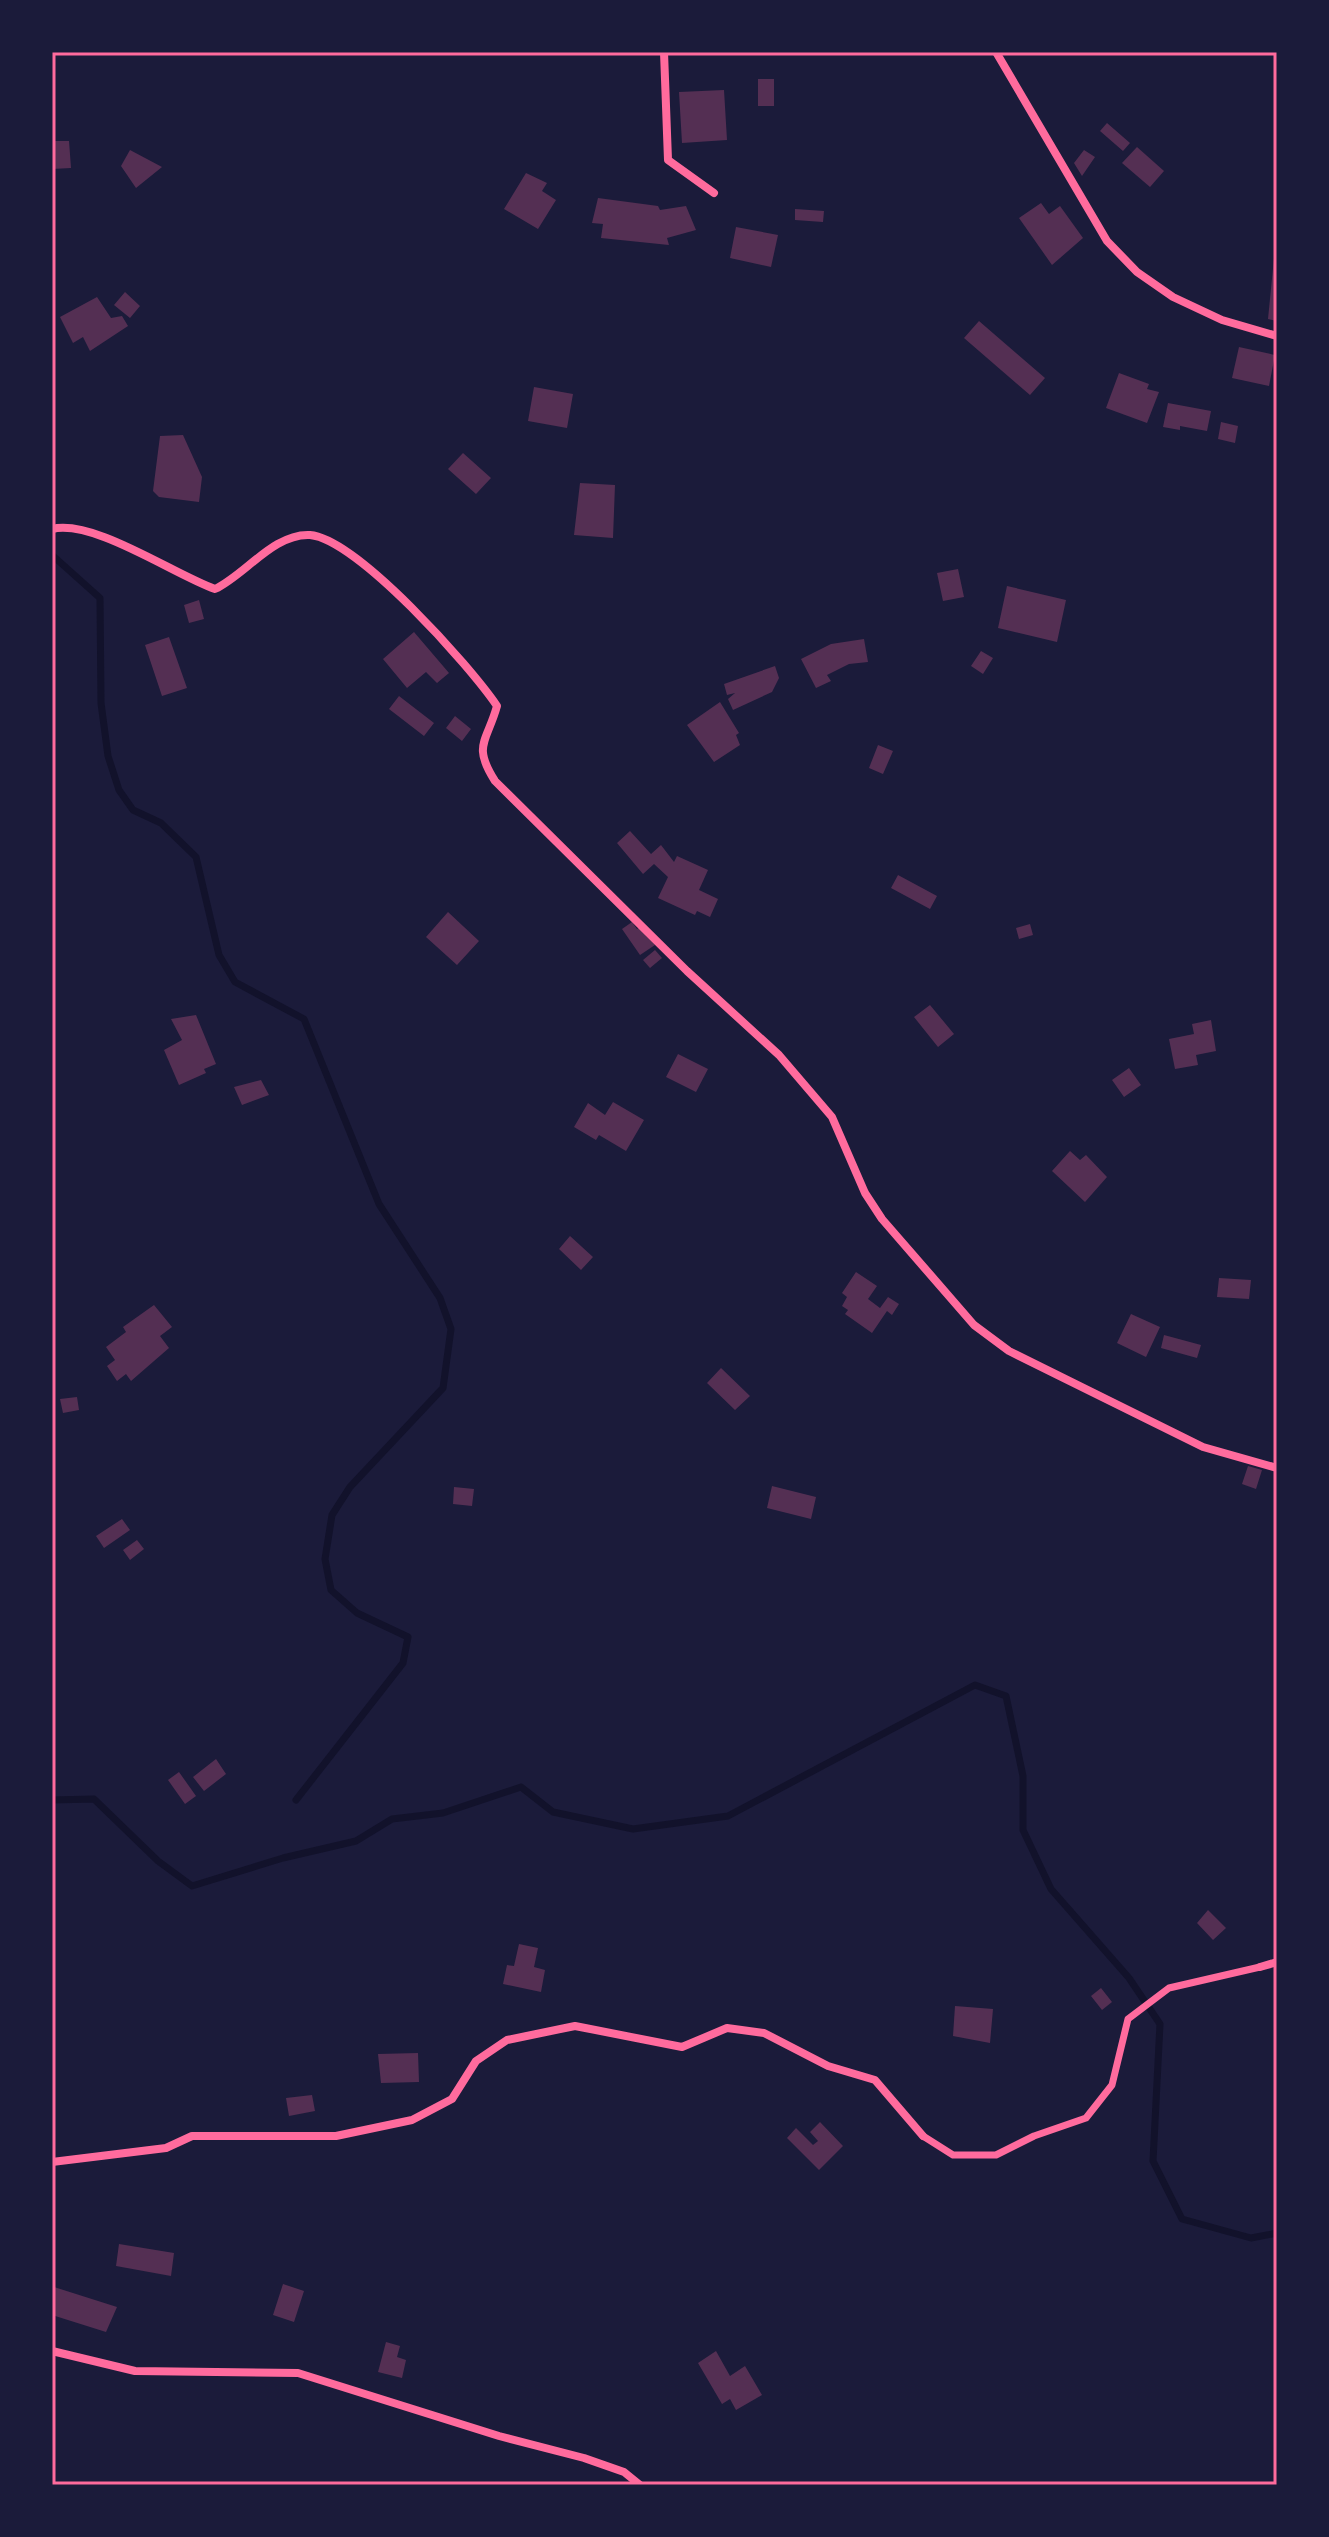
<svg xmlns="http://www.w3.org/2000/svg" width="1329" height="2537" font-family="'PT Sans',sans-serif">
<style>
.lines{fill:none;stroke-linecap:round;stroke-linejoin:round}
.stream{stroke:#12122b;stroke-width:7}
.building{fill:#542f53}
.pedestrian{stroke:#ff6b9d;stroke-width:7}
.minor{stroke:#ff6b9d;stroke-width:8}
.neatline{fill:none;stroke:#ff6b9d;stroke-width:3}
</style>
<rect width="100%" height="100%" fill="#1b1b3a"/>
<g class="lines">
<path class="stream" d="M52,555L100,598L101,703L108,756L119,790L133,810L161,823L196,857L219,955L235,982L304,1019L379,1204L440,1298L451,1329L443,1388L350,1487L332,1515L325,1559L331,1590L357,1613L408,1637L403,1663L296,1800
M52,1800L94,1799L158,1861L192,1886L283,1858L356,1841L392,1819L443,1813L521,1787L553,1812L633,1829L728,1816L975,1685L1006,1696L1023,1776V1830L1051,1889L1129,1978L1160,2024L1153,2161L1182,2219L1251,2238L1277,2233"/>
</g>
<path class="building" d="M758,79H774V106H758Z
M724,90L727,140L682,143L679,92Z
M1107,123L1130,143L1123,151L1100,131Z
M52,141H69L71,168L52,169Z
M1137,147L1164,171L1150,187L1122,163Z
M130,150L162,167L136,188L121,166Z
M1084,150L1095,157L1082,176L1074,163Z
M526,173L547,183L542,191L556,200L538,229L504,209Z
M598,198L658,206L660,210L686,206L696,230L667,238L669,245L601,238L603,224L592,223Z
M1041,203L1049,214L1060,206L1083,238L1052,265L1019,218Z
M795,209L824,211L823,222L795,220Z
M736,227L778,235L771,267L730,258Z
M1275,248H1277V321L1268,319Z
M125,292L140,306L130,318L114,305Z
M97,297L111,318L122,316L128,326L90,351L83,337L73,343L60,317Z
M979,321L1045,378L1030,395L964,338Z
M1239,347L1275,355L1269,386L1232,378Z
M1119,373L1149,384L1147,389L1159,392L1147,423L1106,408Z
M534,387L573,394L567,428L528,421Z
M1168,403L1211,411L1207,431L1180,426V430L1163,427Z
M1221,422L1238,426L1235,443L1218,439Z
M183,435L202,477L199,502L159,497L153,491L160,436Z
M463,453L491,478L476,494L448,469Z
M580,483L615,485L613,538L574,535Z
M958,569L964,597L943,601L937,573Z
M1007,586L1066,600L1057,642L998,628Z
M199,600L204,619L189,623L184,605Z
M414,632L449,673L437,683L426,672L407,688L383,659Z
M169,637L187,688L162,696L145,645Z
M864,639L868,662L849,664L827,675L831,681L816,688L801,659L831,644Z
M981,651L993,658L983,674L971,666Z
M775,666L779,678L772,692L733,710L728,699L735,693L727,695L724,684Z
M399,696L434,723L424,736L389,709Z
M720,702L739,733L736,735L740,745L714,762L687,725Z
M455,716L471,729L462,741L446,728Z
M878,745L893,751L883,774L869,768Z
M630,831L651,854L661,845L674,862L677,856L708,870L699,890L718,899L710,917L697,911L695,915L658,898L668,877L654,864L643,874L617,843Z
M898,875L937,896L930,909L891,888Z
M448,912L479,941L457,965L426,937Z
M632,922L637,929L642,926L655,945L640,955L622,929Z
M1030,924L1033,935L1019,939L1016,928Z
M655,950L662,958L650,968L643,960Z
M930,1005L954,1034L938,1047L914,1017Z
M196,1015L216,1064L204,1069L206,1073L179,1085L164,1050L182,1040L171,1019Z
M1211,1020L1216,1051L1196,1055L1198,1065L1175,1069L1169,1039L1194,1034L1192,1024Z
M678,1054L708,1069L696,1092L666,1077Z
M1129,1068L1141,1085L1124,1097L1112,1080Z
M261,1080L269,1095L242,1105L234,1087Z
M613,1102L644,1120L626,1151L599,1135L596,1140L574,1127L588,1103L605,1115Z
M1070,1151L1080,1160L1086,1155L1107,1177L1085,1202L1052,1171Z
M570,1236L593,1257L581,1270L559,1249Z
M856,1272L877,1286L868,1299L880,1308L888,1297L899,1304L892,1315L887,1311L872,1333L845,1314L848,1310L842,1306L847,1297L842,1293Z
M1219,1278L1251,1280L1249,1299L1217,1297Z
M154,1305L172,1327L160,1336L169,1348L131,1381L126,1374L117,1381L107,1366L115,1360L106,1347L126,1332L123,1327Z
M1131,1314L1160,1327L1146,1357L1117,1343Z
M1164,1335L1201,1345L1197,1358L1161,1348Z
M721,1368L750,1396L735,1410L707,1383Z
M77,1397L79,1410L63,1413L60,1399Z
M1248,1466L1262,1470L1256,1489L1242,1484Z
M772,1486L816,1497L811,1519L767,1508Z
M454,1487L474,1489L472,1506L453,1504Z
M122,1519L130,1530L104,1548L96,1536Z
M137,1540L144,1549L130,1560L123,1550Z
M216,1759L226,1774L204,1791L193,1777Z
M179,1772L196,1796L185,1804L168,1780Z
M1208,1910L1226,1928L1213,1940L1197,1923Z
M519,1944L538,1948L534,1967L545,1970L541,1992L503,1984L507,1965L514,1966Z
M1101,1988L1112,2002L1102,2010L1091,1996Z
M955,2006L993,2009L990,2043L953,2036Z
M418,2053L419,2082L381,2083L378,2054Z
M312,2095L315,2111L289,2116L286,2098Z
M820,2122L843,2146L819,2170L787,2138L796,2128L813,2145L818,2141L810,2132Z
M119,2244L174,2253L171,2276L116,2266Z
M283,2284L304,2291L294,2322L273,2315Z
M54,2287L117,2307L106,2332L52,2315Z
M386,2342L400,2346L397,2357L406,2360L402,2378L378,2372Z
M716,2351L730,2376L745,2366L762,2395L736,2410L730,2399L722,2404L698,2363Z"/>
<g class="lines">
<path class="pedestrian" d="M923,2136L953,2155H996L1034,2136L1086,2118L1112,2085L1128,2019L1169,1988L1260,1967"/>
<path class="minor" d="M664,52L668,160L714,193
M996,52L1107,241L1137,272L1173,297L1222,320L1277,336
M52,529C94,519 173,574 215,589C245,575 274,533 310,535C357,539 470,666 497,706C487,742 472,745 495,781L687,971L779,1055L832,1117L865,1193L882,1219L974,1325L1009,1351L1203,1447L1277,1468
M1260,1967L1277,1962
M52,2162L166,2148L192,2136H336L412,2120L452,2099L476,2061L507,2040L575,2026L682,2047L727,2028L764,2033L828,2066L875,2080L923,2136
M52,2351L135,2371L298,2373L499,2436L584,2458L624,2472L640,2485"/>
</g>
<rect width="1329" height="2537" fill="none" stroke="#1b1b3a" stroke-width="108"/>
<rect x="54" y="54" width="1221" height="2429" class="neatline"/>
</svg>
